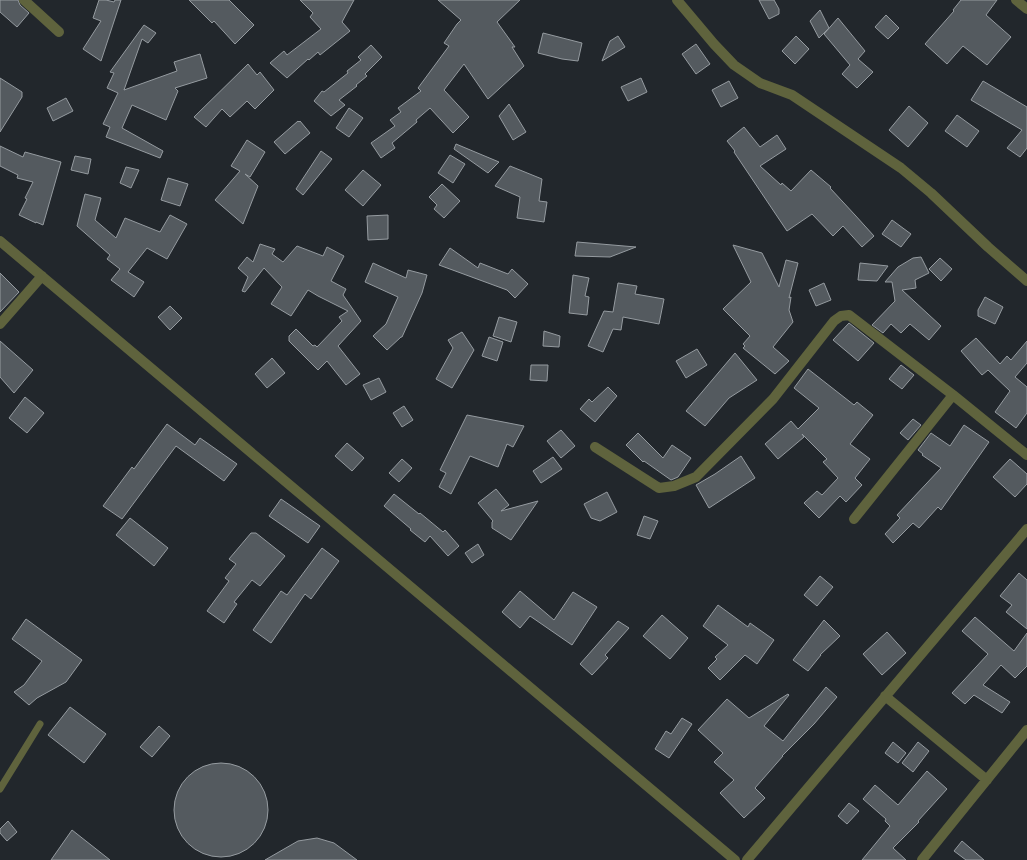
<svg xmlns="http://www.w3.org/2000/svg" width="1027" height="860" font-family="Jost,sans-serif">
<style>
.building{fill:#545a5f;stroke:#959ba0}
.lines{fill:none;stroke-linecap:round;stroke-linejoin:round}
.lane{stroke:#5f633d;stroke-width:7}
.street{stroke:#5f633d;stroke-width:10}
</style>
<rect width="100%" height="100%" fill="#22272c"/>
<path class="building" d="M0,0H18L20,5L29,13L17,27L0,12Z
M99,0H106L114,2L115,0H121L101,61L83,49L101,21L93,18Z
M189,0H229L254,25L235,44L214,21L212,23Z
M300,0H354L342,22L350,31L320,55L318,52L309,60L308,59L287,78L270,63L284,51L287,55L321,29L310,17L313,13Z
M438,0H520L497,22L515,47H512L524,66L488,99L464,64L444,90L469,117L453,133L430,108L416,120L417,122L392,143L395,148L381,158L371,143L395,126L390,120L401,112L398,108L421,91L418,88L449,46L444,43L457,24L461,20Z
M759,0H774L779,9V14L769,19Z
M961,0H997L986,15L1011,37L987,65L963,46L947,64L925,44L954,11L953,10Z
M820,10L829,28L819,38L810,21Z
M886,15L899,28L888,39L875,27Z
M838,18L865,51L858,59L873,72L857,88L842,74L850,65L824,34Z
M144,25L156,33L148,43L142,39L124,90L177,71L174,62L200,54L207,78L175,88L178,91L166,120L132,105L122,128L163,151L160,158L106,137L110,127L103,124L118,93L107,88L114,73L110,72Z
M543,33L582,43L578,61L562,59L538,53Z
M618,36L625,47L602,61L610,41Z
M796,36L809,49L795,64L782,51Z
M696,44L710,64L696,74L682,54Z
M371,45L382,57L365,74L367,76L356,85L357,86L339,100L345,105L331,116L314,101L322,91L324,92L348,73L347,71L361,60L358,57Z
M248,64L257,75L260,72L274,90L255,109L247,101L230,117L222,109L206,127L194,117Z
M0,78L22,92V97L0,132Z
M641,78L647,92L628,101L621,87Z
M729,81L738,98L721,107L712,90Z
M983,81L1027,107V148L1020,157L1007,148L1022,130L971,100Z
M66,98L73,111L53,121L47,108Z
M509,104L526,132L513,140L499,116Z
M909,106L928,123L908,147L889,130Z
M349,108L363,118L349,137L336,128Z
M957,115L979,131L967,147L945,131Z
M298,121L299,122L300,121L310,133L285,154L274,142Z
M744,127L760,147L777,135L786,149L760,166L781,185L782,183L791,191L811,170L831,187L830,188L855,215L874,236L862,247L843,226L833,236L812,214L787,231L734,152L735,151L727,141Z
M247,140L265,152L250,177L245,174L258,186L243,224L215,200L240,171L231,166Z
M456,144L499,162L488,173L454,149Z
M0,146L23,157L25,152L61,162L43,225L36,222V223L19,215L27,199L25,198L33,182L17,178L18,175L0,166Z
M321,151L332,159L303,195L296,189Z
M450,155L465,164L453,183L438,173Z
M75,156L91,159L88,174L71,170Z
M510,166L542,179L539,201L547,202L544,222L517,218L520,197L495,186Z
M126,167L139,170L131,188L120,183Z
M363,170L381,185L363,206L345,190Z
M168,178L188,184L180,206L161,200Z
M442,184L460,201L444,218L434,209L437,205L429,197Z
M85,194L101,198L95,220L116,238L125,218L160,232L170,215L187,224L167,259L147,248L128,272L144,282L134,297L111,280L120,269L107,259L110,255L77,226Z
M388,215V239L368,240L367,216Z
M892,220L911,234L901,247L882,234Z
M577,242L636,247L610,257L575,256Z
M260,244L275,249L272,254L283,262L297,246L323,256L327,247L344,256L331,281L346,289L343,295L361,321L338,346L360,374L346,385L327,361L318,370L289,341V336L296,329L313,346L315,345L317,347L342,321L339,317L348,311L318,296L308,290L291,316L271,304L282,287L264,268L245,292L242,291L248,277L238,268L247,257L253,262Z
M733,245L762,253L779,287L786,260L798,263L789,298L791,297L789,310L793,322L773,347L789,361L775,374L743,348L745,346L743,344L750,336L723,309L751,282Z
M450,248L478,268L480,263L508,274L512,269L528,284L515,298L507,290L439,265Z
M921,257L929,273L915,280L916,288L902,290L941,326L929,340L910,324L901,333L891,324L883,333L872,325L895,301L892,282H885L898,267L913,258Z
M940,258L952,269L941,281L929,269Z
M373,263L406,278L408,270L427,275L422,293L402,337H401L387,350L373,336L386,324L398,297L365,282Z
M860,263L888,266L877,281L858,280Z
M0,273L19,292L0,312Z
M573,275L589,278L585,296L589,297L587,315L569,313Z
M618,283L637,286L635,294L664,299L659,324L623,317L621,330L613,329L603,352L588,346L604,311L613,312Z
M824,283L831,300L816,306L809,290Z
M985,297L1003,307L995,324L978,316V310Z
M170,306L182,318L170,330L158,317Z
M499,317L517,322L511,342L493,336Z
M849,323L874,343L858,361L833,340Z
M544,331L560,336L559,347L543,346Z
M462,332L474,350L452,388L436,379L453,348L448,340Z
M489,337L503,342L497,361L482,356Z
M976,338L1000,364L1007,356L1011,360L1027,341V363L1015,377L1027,387V413L1016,428L995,412L1010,391L988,370L982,375L961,351Z
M0,341L33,370L14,393L0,377Z
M697,349L707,365L686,378L676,361Z
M735,353L757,380L729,398L705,426L686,411Z
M272,358L285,373L267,388L255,374Z
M531,365H548L547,381L530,380Z
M901,365L914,375L902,389L889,379Z
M808,369L854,405L857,402L873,415L850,444L870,459L855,478L862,485L846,502L840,496L819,518L804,503L817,491L822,495L838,478L823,462L827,459L802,434L804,437L778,459L765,444L791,421L798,429L819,408L794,388Z
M379,378L386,392L371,400L363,385Z
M608,387L617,396L595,422L580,409L589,399L592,402Z
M25,397L44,413L27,433L9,418Z
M404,406L413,420L402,427L393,413Z
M467,415L524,426L513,447L507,444L498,467L470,456L451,494L439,487L446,473L440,470Z
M913,419L921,425L908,440L900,433Z
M167,424L195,445L200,438L237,464L224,481L176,446L122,519L103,506L132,467L134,469Z
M964,425L989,442L941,510L938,507L919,528L913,523L893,543L885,534L900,518L897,515L941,468L922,455L923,454L918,450L931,433L950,446Z
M561,430L575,446L561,458L547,441Z
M638,433L663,458L672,445L691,458L678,477L671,480L644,461L643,462L626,445Z
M347,443L364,458L352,471L335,456Z
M741,456L755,478L709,508L696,485L715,474Z
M553,457L562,469L541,483L533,471Z
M402,459L412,468L399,482L389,473Z
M1010,459L1027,474V484L1015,497L993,477Z
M496,489L509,505L501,511L538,501L511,540L492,528V522L493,521L478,503Z
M607,492L617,512L600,521L591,518L584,504Z
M394,494L419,514L420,513L443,532L445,530L459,546L448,556L430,536L425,542L410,530L411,529L384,506Z
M281,499L320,526L308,543L269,516Z
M644,516L658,521L650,539L637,535Z
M130,518L168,548L154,566L116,535Z
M251,533H256L285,556L260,586L252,580L234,602L237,604L224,623L207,611L229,581L225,578L236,564L229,559Z
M478,544L484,555L472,563L465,553Z
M322,548L339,561L311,599L305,594L271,643L253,630L281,591L287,595Z
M1019,573L1027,580V629L1006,612L1012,605L1000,596Z
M820,576L833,587L817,606L804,595Z
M520,591L554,620L573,592L597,607L572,645L530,616L520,628L502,612Z
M718,605L748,627L750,623L774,640L757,664L745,655L720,680L708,668L717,659L715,657L728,645L703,626Z
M662,615L688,638L670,659L643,636Z
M975,617L1014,651L1027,633V666L1015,678L1001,665L983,685L1010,702L1002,713L974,695L965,704L952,693L988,654L962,631Z
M26,619L82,660L66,682L37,698L29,705L14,692L24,685L42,661L12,639Z
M824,620L840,636L820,655H821L808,671L793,660Z
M618,621L629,628L605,655L608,658L592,675L580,664Z
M887,632L906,653L882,675L863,654Z
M826,687L837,697L814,724L782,756H783L755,788L765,798L744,818L720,793L734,780L714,762L723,753L698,730L727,699L749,718L788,694L789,695L764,726L783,741Z
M70,707L106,734L84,763L48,735Z
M682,718L692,724L669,758L655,749L666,731L671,734Z
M159,726L170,736L152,757L140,747Z
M893,742L906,753L898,763L885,753Z
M918,742L929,751L913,772L902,763Z
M174 810a47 47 0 1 1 94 0a47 47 0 1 1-94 0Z
M927,771L947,789L918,821L919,822L893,848L906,860H862L890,826L885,821L886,819L863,799L875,785L898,805Z
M849,803L859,811L847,824L838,816Z
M8,821L17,832L7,841L0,833V829Z
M72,830L110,860H51Z
M317,838L334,843L357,860H265L298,841Z
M962,841L984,860H966L954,851Z"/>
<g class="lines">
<path class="lane" d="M0,789L40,724"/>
<path class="street" d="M24,0L59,32
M677,0L714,44L734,65L760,83L792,95L901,168L931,193L988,247L1027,281
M1016,0L1027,9
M0,241L735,860
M0,324L42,276
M595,447L659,488L674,486L696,477L773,399L834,321L841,316L849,315L953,395L1027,455
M854,519L953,395
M885,696L987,780
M747,860L1027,529
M922,860L1027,730"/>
</g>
</svg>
